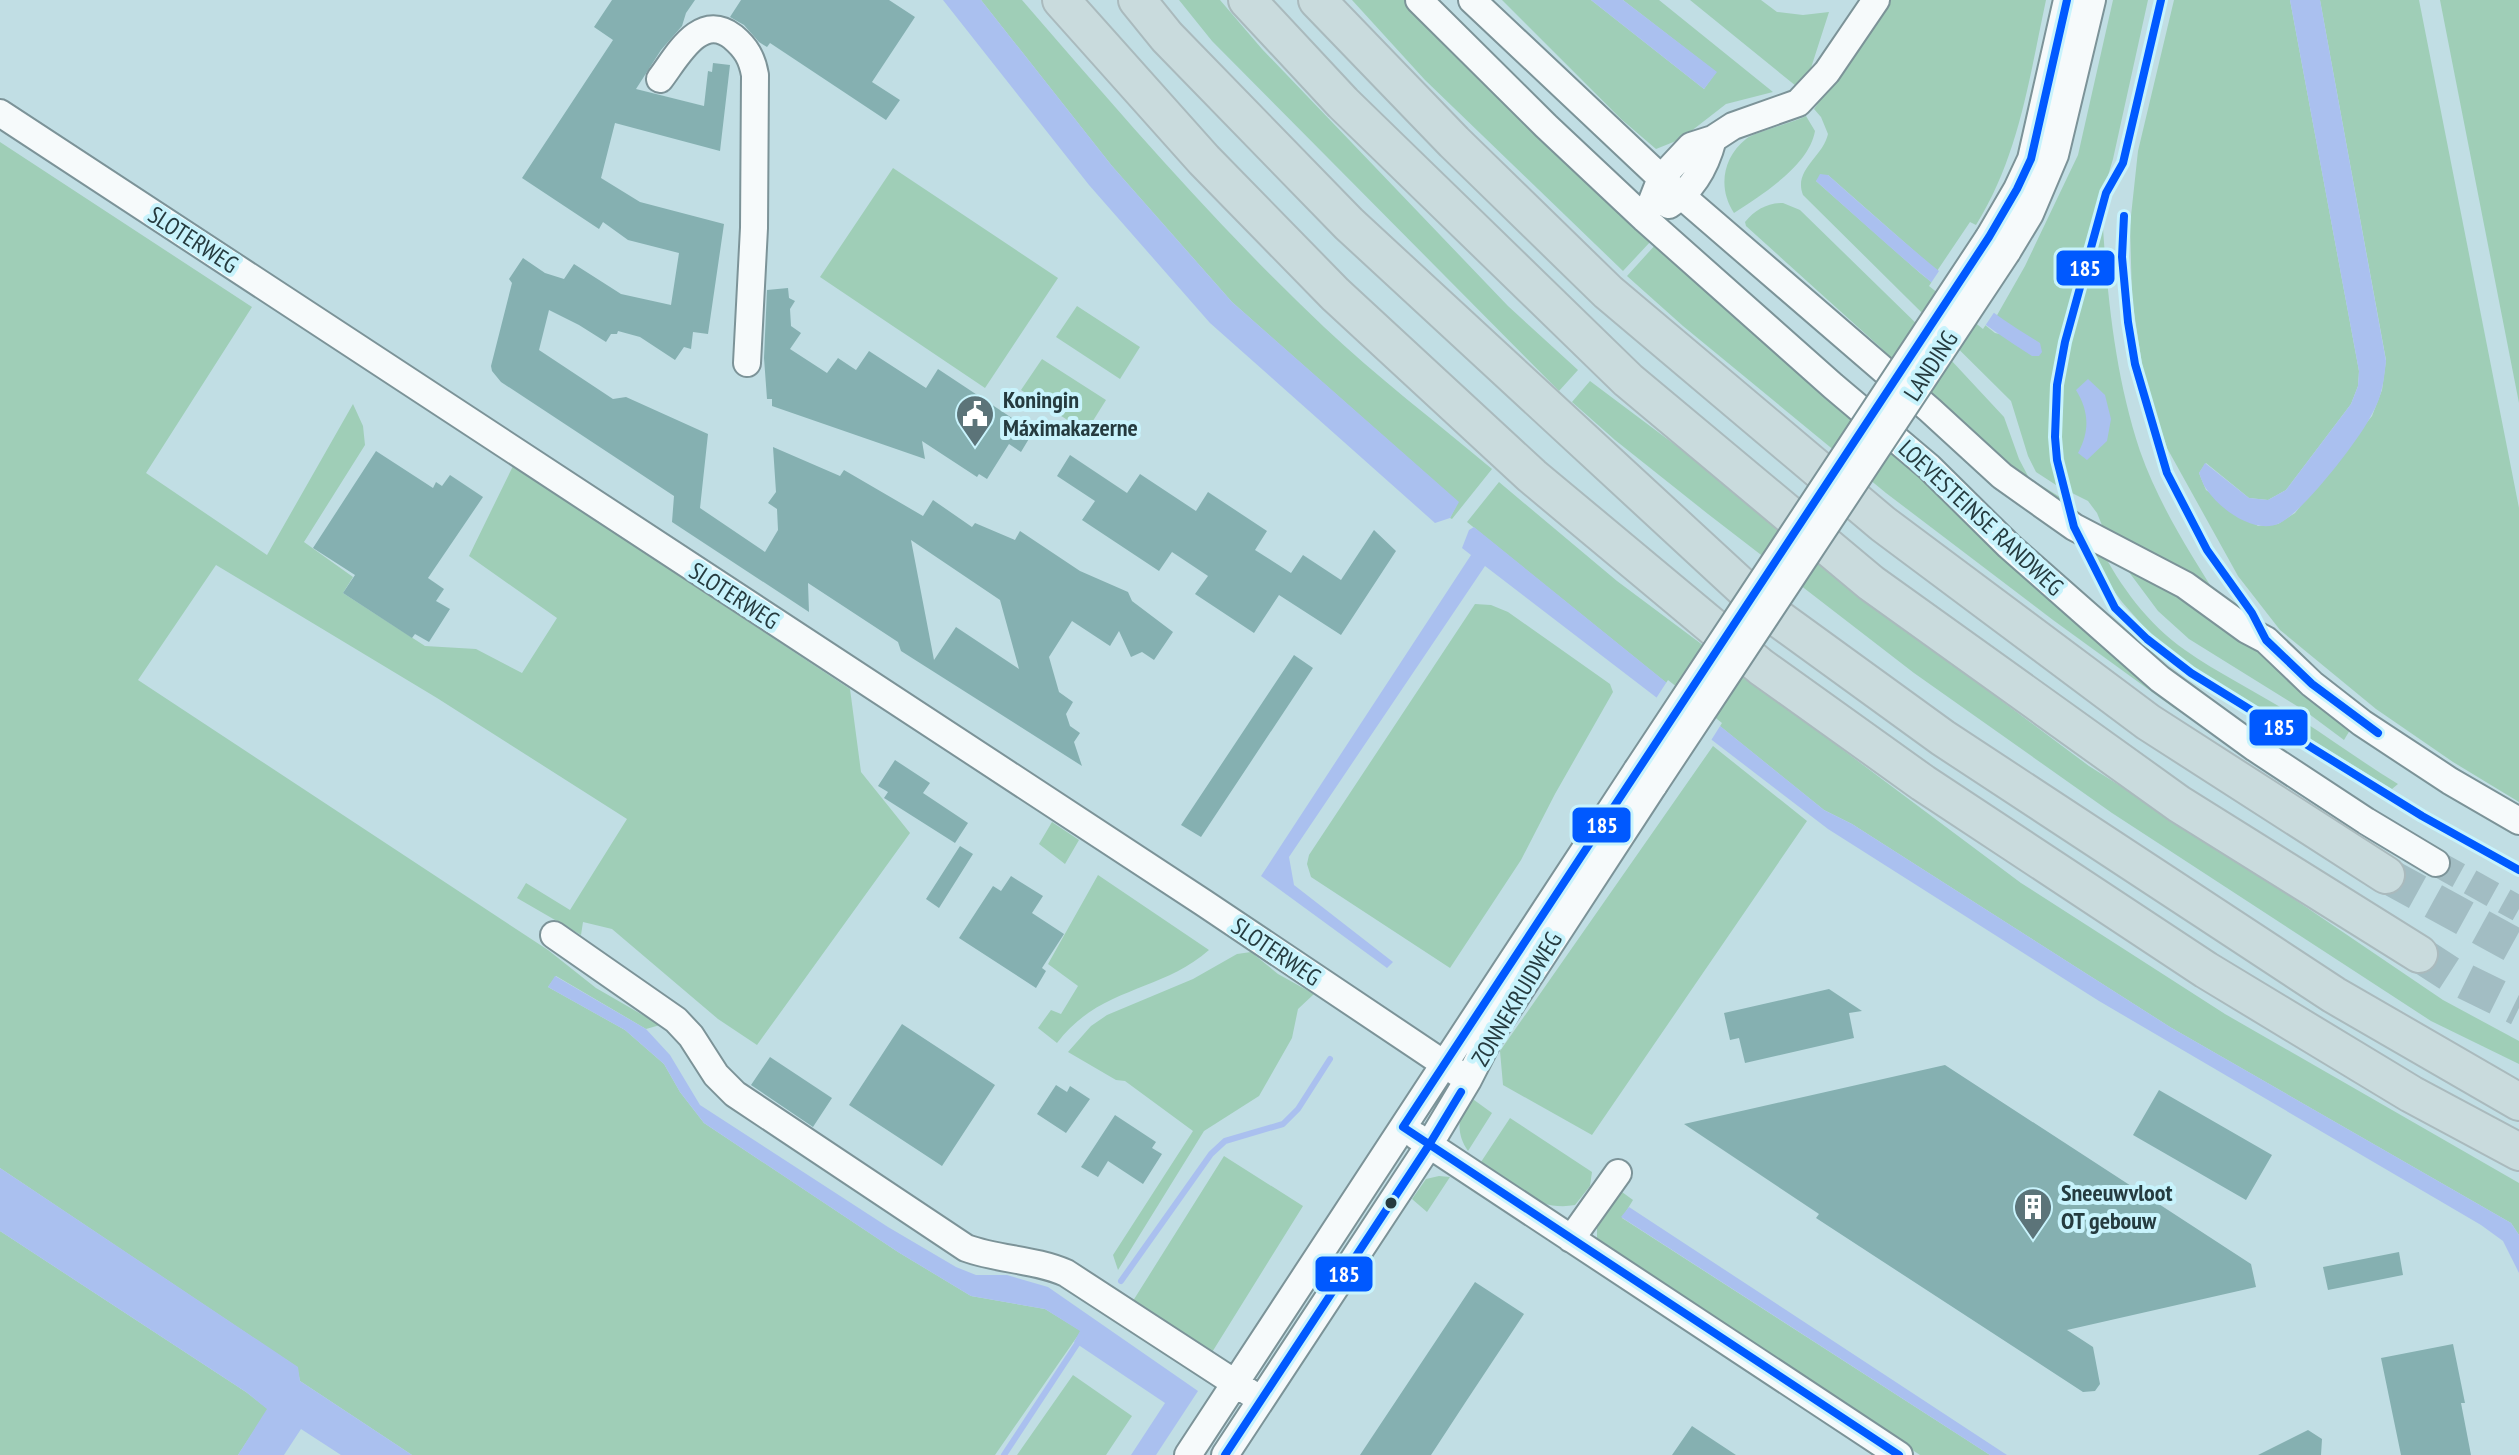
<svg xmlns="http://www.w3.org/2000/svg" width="2519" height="1455" font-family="'PT Sans Narrow',sans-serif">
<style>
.green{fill:#9fceb7}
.water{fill:#aac0ef}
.pier{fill:#c1dee4}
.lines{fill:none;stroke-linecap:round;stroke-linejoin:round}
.stream{stroke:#aac0ef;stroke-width:6}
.building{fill:#85b0b1;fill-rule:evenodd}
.minor-tunnel{stroke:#a2bdc3;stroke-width:26;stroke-dasharray:26 13;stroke-linecap:butt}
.highway-tunnel{stroke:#a2bdc3;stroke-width:36;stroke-dasharray:36 18;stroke-linecap:butt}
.minor-casing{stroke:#7c9398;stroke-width:30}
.highway-casing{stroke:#aababd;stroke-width:40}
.minor{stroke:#f6fafb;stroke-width:26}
.highway{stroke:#c9dbdd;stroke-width:36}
.minor-bridge-casing{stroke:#7c9398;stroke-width:30;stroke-linecap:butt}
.minor-bridge{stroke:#f6fafb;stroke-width:26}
.bus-1-casing{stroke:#c8f3fc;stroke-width:14}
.bus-1{stroke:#0059ff;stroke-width:8}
.bus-dot{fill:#253b3f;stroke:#c8f3fc;stroke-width:3}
.labels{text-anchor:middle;stroke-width:8;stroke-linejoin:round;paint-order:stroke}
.street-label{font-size:24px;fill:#253b3f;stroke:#c8f3fc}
.poi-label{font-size:24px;font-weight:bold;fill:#253b3f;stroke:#c8f3fc;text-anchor:start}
.line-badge{stroke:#c8f3fc;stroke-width:3}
.badge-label{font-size:22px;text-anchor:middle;font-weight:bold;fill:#fff}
</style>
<rect width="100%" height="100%" fill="#c1dee4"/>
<path class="green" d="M981,0H1022C1119,112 1216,225 1324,327C1377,377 1436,422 1492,469L1452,519L1450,518L1458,502L1232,302L1112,166Z
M1179,0H1220L1262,49L1508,306L1578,370L1559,391L1212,41Z
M1352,0H1405L1455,52L1651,241L1623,271L1425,80Z
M1502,0H1591L1704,89L1716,72L1623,0H1659L1773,92L1726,104L1681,139L1656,149L1621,119Z
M1690,0H1761L1777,12L1803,15L1829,12L1810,71L1796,86Z
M1888,0H2046C2029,79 2019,156 1976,225L1970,222L1937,271L1828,175L1816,181L1920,273L1995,333L2039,343L1996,317L2025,266L2078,155L2113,0H2148L2113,159L2071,300L2052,387L2050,436L2056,485L2036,472L2028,456L2011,401L1803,195C1793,170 1823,157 1828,134L1821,117L1814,109Z
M2174,0H2290L2359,371L2358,386L2351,404L2286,490L2268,500L2249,498L2206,463L2199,473L2206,490L2258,526L2278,524L2295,513L2372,416L2382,390L2386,360L2320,0H2419L2519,508V802L2453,762L2376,709L2280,630L2238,576L2167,448L2144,377L2132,299L2130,225L2138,151Z
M2440,0H2519V403Z
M1806,116L1815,131C1809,166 1761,195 1734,213C1718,189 1722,158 1746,139C1755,132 1792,123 1806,116Z
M0,142L252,307L146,473L267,555L353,404L363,426L365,445L304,542L353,577L343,593L425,646L476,649L522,673L557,618L469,556L513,466L850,689L861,772L910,833L757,1045L718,1019L612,929L583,922L581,935L517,898L526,883L570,910L627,819L437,698L216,565L138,680L548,950L596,988L660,1025L646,1029L556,976L548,987L625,1030L664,1064L680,1092L704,1123L898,1252L971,1296L1045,1309L1081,1331L995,1455H412L300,1381L297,1367L0,1168Z
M893,168L1058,278L985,388L820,277Z
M1783,203L1800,210L1923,330L2004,417L2019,459L2029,478L2060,497L2063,509L1976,444L1880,347L1746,226L1745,222C1755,210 1767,203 1783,203Z
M2103,228C2108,304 2116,378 2140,451C2159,505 2190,553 2220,601L2108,540L2097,513L2088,501L2068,491C2048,393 2073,320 2103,228Z
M1657,243L1780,356L2088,623L2317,801L2174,708L2053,620L1886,493L1683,326L1627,276Z
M1077,306L1140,347L1120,379L1056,337Z
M1042,359L1106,400L1086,432L1021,390Z
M1590,381L1730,486L1916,637L2089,766L2241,863L2443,1000L2519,1041V1064L2431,1021L2112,813L1914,673L1708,514L1615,440L1572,402Z
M1499,482L1617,581L2021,883L2225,1014L2519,1183V1235L2511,1223L2170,1027L1852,824L1824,810L1467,522Z
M2088,545L2100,547C2120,586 2148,624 2185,650C2222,676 2263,695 2301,720C2334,741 2365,764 2398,784L2392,789L2178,658L2145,628L2122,602L2103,576Z
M2117,556L2164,579L2265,655L2315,703L2350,730L2344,740L2305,711L2189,639L2158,611Z
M1475,604L1491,605L1508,612L1610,684L1613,692L1555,794L1521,860L1450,968L1311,877L1307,864L1309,855Z
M1713,746L1807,821L1592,1135L1503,1085L1500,1051Z
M1052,822L1079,840L1065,864L1039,844Z
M1098,875L1209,950C1160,993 1100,986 1057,1043L1038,1028L1051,1010L1061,1014L1078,986L1048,964Z
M1251,952L1278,974L1314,994L1298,1009L1292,1038L1259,1096L1204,1131L1118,1270L1113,1255L1193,1131L1125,1081L1116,1080L1068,1052L1091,1026L1107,1015L1193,979L1237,954Z
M1470,1097L1492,1113L1468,1151C1455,1132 1458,1115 1470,1097Z
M1510,1118L1592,1172L1590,1186L1575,1205C1537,1212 1510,1185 1479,1165Z
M1224,1156L1303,1206L1201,1370L1121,1320Z
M1439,1176L1450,1177L1427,1212L1412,1199L1426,1179Z
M1622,1192L1633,1200L1622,1218L1990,1455H1920L1597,1241V1228Z
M0,1231L246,1392L268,1409L238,1455H0Z
M1073,1375L1132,1416L1106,1455H1017Z"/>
<path class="water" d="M943,0H981L1112,166L1232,302L1459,502L1450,518L1435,523L1210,323L1089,185Z
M1591,0H1623L1717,72L1704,89Z
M2290,0H2320L2386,361C2384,380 2382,397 2372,414C2360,439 2304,511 2280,523C2255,535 2221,510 2207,490C2203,485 2201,478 2199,473L2205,463L2249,498L2268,500L2286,490L2351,404L2358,386L2359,371Z
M1820,174L1828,175C1896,235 1962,296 2040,343L2042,352L2039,356H2032C1953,307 1885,242 1816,181Z
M2088,379L2105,395L2111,419L2107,441L2087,460L2078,453C2090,431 2089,411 2076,390Z
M1474,527L1824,810L1852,824L2170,1027L2511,1223L2519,1235V1273L2503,1241L2481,1225L2099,1001L1828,829L1485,566L1289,857L1294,885L1393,962L1387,968L1261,876L1471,555L1462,548L1469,530Z
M555,976L646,1029L670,1055L700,1105L888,1227L956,1267L976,1275H1007L1048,1287L1198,1391L1156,1455H1131L1165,1403L1074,1342L1080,1331L1045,1309L971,1296L898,1252L704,1123L680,1092L664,1064L625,1030L548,987Z
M0,1168L298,1367L300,1381L412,1455H341L301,1429L284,1455H238L267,1409L246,1392L0,1231Z
M1629,1207L2007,1455H1990L1621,1217Z"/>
<path class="pier" d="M1941,268L1995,311L1983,329L1929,286Z
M1668,680L1722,723L1710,742L1655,700Z"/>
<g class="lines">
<path class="stream" d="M1121,1281L1211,1154L1225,1141L1283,1124L1298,1109L1330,1059
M1004,1455L1081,1338"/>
</g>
<path class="building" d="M612,0H695L686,13L682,26L661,50L636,89L704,106L708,71L712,72L713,63L730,65L720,151L615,123L601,178L640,202L724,224L708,334L693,332L691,349L684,347L675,360L640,337L618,331L617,334H611L606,342L579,325L549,310L539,350L613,399L626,397L708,434L700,508L765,552L778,530L777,509L768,503L776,492L773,447L840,476L844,470L923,516L933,500L972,527L975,523L1015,540L1020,531L1080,571L1128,592L1132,601L1173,632L1154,660L1142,652L1131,657L1119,631L1110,646L1072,621L1049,657L1059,692L1073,702L1066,714L1070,726L1080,733L1074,742L1082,766L901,651L898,642L808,583L809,612L672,522L674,496L501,382L492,371L491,366L512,283L509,279L523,258L545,273L564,279L574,264L621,294L671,305L679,253L628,240L603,222L599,229L522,178L613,40L594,27ZM911,540L1000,600L1019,669L956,627L934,660Z
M741,0H889L915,17L872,82L900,100L886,120L770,43L767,47L759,42L744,25L730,17Z
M788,288L789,298L795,301L790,309L791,326L801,333L790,349L827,373L838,358L856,370L869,351L926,388L938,369L1033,432L1021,452L1009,444L987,479L979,474L977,477L922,441L925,459L772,406V399H767L764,358L767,290Z
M376,451L433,488L436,482L442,486L450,475L483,497L428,578L444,589L436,601L450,609L429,642L415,634L412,638L343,593L355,575L313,548Z
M1070,455L1127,493L1140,474L1196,511L1208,492L1267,531L1255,550L1291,573L1303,555L1341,580L1374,530L1396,551L1341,635L1279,595L1254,633L1195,594L1208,576L1172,552L1159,571L1082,520L1095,501L1057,476Z
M1294,655L1313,668L1201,837L1181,825Z
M895,760L930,783L923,793L968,823L955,843L884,798L888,792L878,786Z
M960,846L973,854L939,908L926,899Z
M1011,876L1043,896L1032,913L1064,934L1042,968L1046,971L1036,988L959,938L993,886L1001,891Z
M1829,989L1862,1011L1849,1013L1854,1038L1745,1063L1739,1038L1730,1040L1724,1013Z
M902,1024L995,1085L942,1166L849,1105Z
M770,1057L832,1098L813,1127L751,1085Z
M1945,1065L2251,1264L2256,1287L2067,1330L2093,1347L2100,1384L2095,1391L2083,1392L1816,1218L1819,1214L1684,1124Z
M1056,1085L1067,1092L1070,1086L1090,1099L1066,1133L1037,1114Z
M2159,1090L2272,1155L2246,1200L2133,1135Z
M1115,1115L1156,1142L1152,1148L1162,1154L1143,1184L1108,1161L1098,1177L1081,1167Z
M2399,1252L2403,1275L2328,1290L2323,1267Z
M1475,1282L1524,1314L1465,1403L1431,1455H1360Z
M2453,1344L2465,1403H2461L2471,1455H2401L2381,1358Z
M1692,1426L1736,1455H1672Z
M2308,1430L2322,1439L2321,1455H2258Z"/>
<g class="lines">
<path class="minor-tunnel" d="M2436,863L2519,909"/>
<path class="highway-tunnel" d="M2386,875L2519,948
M2419,954L2450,974L2519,1008"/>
<g class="minor-casing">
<path id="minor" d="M1419,0L1546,126L1645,219L1833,386L1929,467L2009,546L2160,679L2255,748L2366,821L2436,863
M1472,0L1661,178L1930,410L2002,476L2074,527L2185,585L2247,630L2266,640L2312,684L2362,723L2450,781L2519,821
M660,79C677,57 700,11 733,37C746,48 752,58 755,75L754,228L747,363
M0,113L1204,903L1468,1080
M1669,205C1693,190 1706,166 1713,139
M1645,219L1661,178L1691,146L1713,139L1733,126L1798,103L1827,72L1876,0
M1989,237L2017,189L2031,159L2067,0
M2007,252L2030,214L2055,155L2092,0
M554,935L676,1020L691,1036L716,1075L735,1094L966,1248C999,1260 1034,1259 1066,1273L1261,1400
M1416,1136L1899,1455
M1571,1239L1618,1173
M1188,1455L1637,770
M1225,1455L1429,1145L1468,1080L1491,1035L1654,785"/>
</g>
<g class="highway-casing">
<path id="highway" d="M1061,0L1204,160L1335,294L1532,476L1761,667L1923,783L2206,970L2411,1094L2519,1152
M1137,0L1167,37L1349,224L1768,611L1943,738L2334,995L2519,1102
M1247,0L1343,103L1628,380L1871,583L2179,804L2419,954
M1317,0L1454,142L1608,292L1883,524L2148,722L2386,875"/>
</g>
<use href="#minor" class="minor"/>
<use href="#highway" class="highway"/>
<g class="minor-bridge-casing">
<path id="minor-bridge" d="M1637,770L1989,237
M1654,785L2007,252"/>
</g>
<use href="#minor-bridge" class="minor-bridge"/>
<g class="bus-1-casing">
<path id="bus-1" d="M2161,0L2123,163L2106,193L2065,342L2057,385L2055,437L2057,460L2074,527L2115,608L2147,639L2191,673L2422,816L2519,870
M2124,216L2122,257L2128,322L2135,364L2167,473L2207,550L2252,613L2266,640L2312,684L2378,733
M1225,1455L1429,1145L1461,1092
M1899,1455L1403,1127L1989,237L2017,189L2031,159L2067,0"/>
</g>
<use href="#bus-1" class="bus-1"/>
</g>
<defs>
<g id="civic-pin" transform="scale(2)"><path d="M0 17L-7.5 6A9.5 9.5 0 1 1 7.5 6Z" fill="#5c7479" stroke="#c8f3fc"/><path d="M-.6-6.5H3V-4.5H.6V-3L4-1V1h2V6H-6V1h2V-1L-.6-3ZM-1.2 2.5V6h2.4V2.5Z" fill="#fff"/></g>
<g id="building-pin" transform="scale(2)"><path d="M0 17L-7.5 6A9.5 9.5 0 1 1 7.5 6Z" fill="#5c7479" stroke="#c8f3fc"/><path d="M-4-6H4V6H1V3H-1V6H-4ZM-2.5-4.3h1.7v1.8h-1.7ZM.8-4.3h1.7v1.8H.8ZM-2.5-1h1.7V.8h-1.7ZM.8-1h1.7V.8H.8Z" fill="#fff"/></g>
</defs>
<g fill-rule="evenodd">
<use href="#civic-pin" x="975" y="414"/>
<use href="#building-pin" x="2033" y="1207"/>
</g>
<circle class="bus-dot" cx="1391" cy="1203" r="7"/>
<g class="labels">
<g class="street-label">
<text transform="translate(193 240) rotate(33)" y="8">SLOTERWEG</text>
<text transform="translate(1931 366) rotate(-57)" y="8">LANDING</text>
<text transform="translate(1981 518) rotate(43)" y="8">LOEVESTEINSE RANDWEG</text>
<text transform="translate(734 596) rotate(33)" y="8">SLOTERWEG</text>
<text transform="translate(1276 952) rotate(34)" y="8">SLOTERWEG</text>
<text transform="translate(1517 999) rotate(-59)" y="8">ZONNEKRUIDWEG</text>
</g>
<g class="poi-label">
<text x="1003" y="408">Koningin<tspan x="1003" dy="28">Máximakazerne</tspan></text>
<text x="2061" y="1201">Sneeuwvloot<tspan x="2061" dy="28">OT gebouw</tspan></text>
</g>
</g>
<g class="line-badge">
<rect x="2055" y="249" width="61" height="38" rx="8" fill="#0059ff"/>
<rect x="2248" y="708" width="61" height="39" rx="8" fill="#0059ff"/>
<rect x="1571" y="806" width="61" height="38" rx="8" fill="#0059ff"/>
<rect x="1314" y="1255" width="60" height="38" rx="8" fill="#0059ff"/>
</g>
<g class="badge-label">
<text x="2085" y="276">185</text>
<text x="2279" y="735">185</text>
<text x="1602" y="833">185</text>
<text x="1344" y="1282">185</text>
</g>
</svg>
